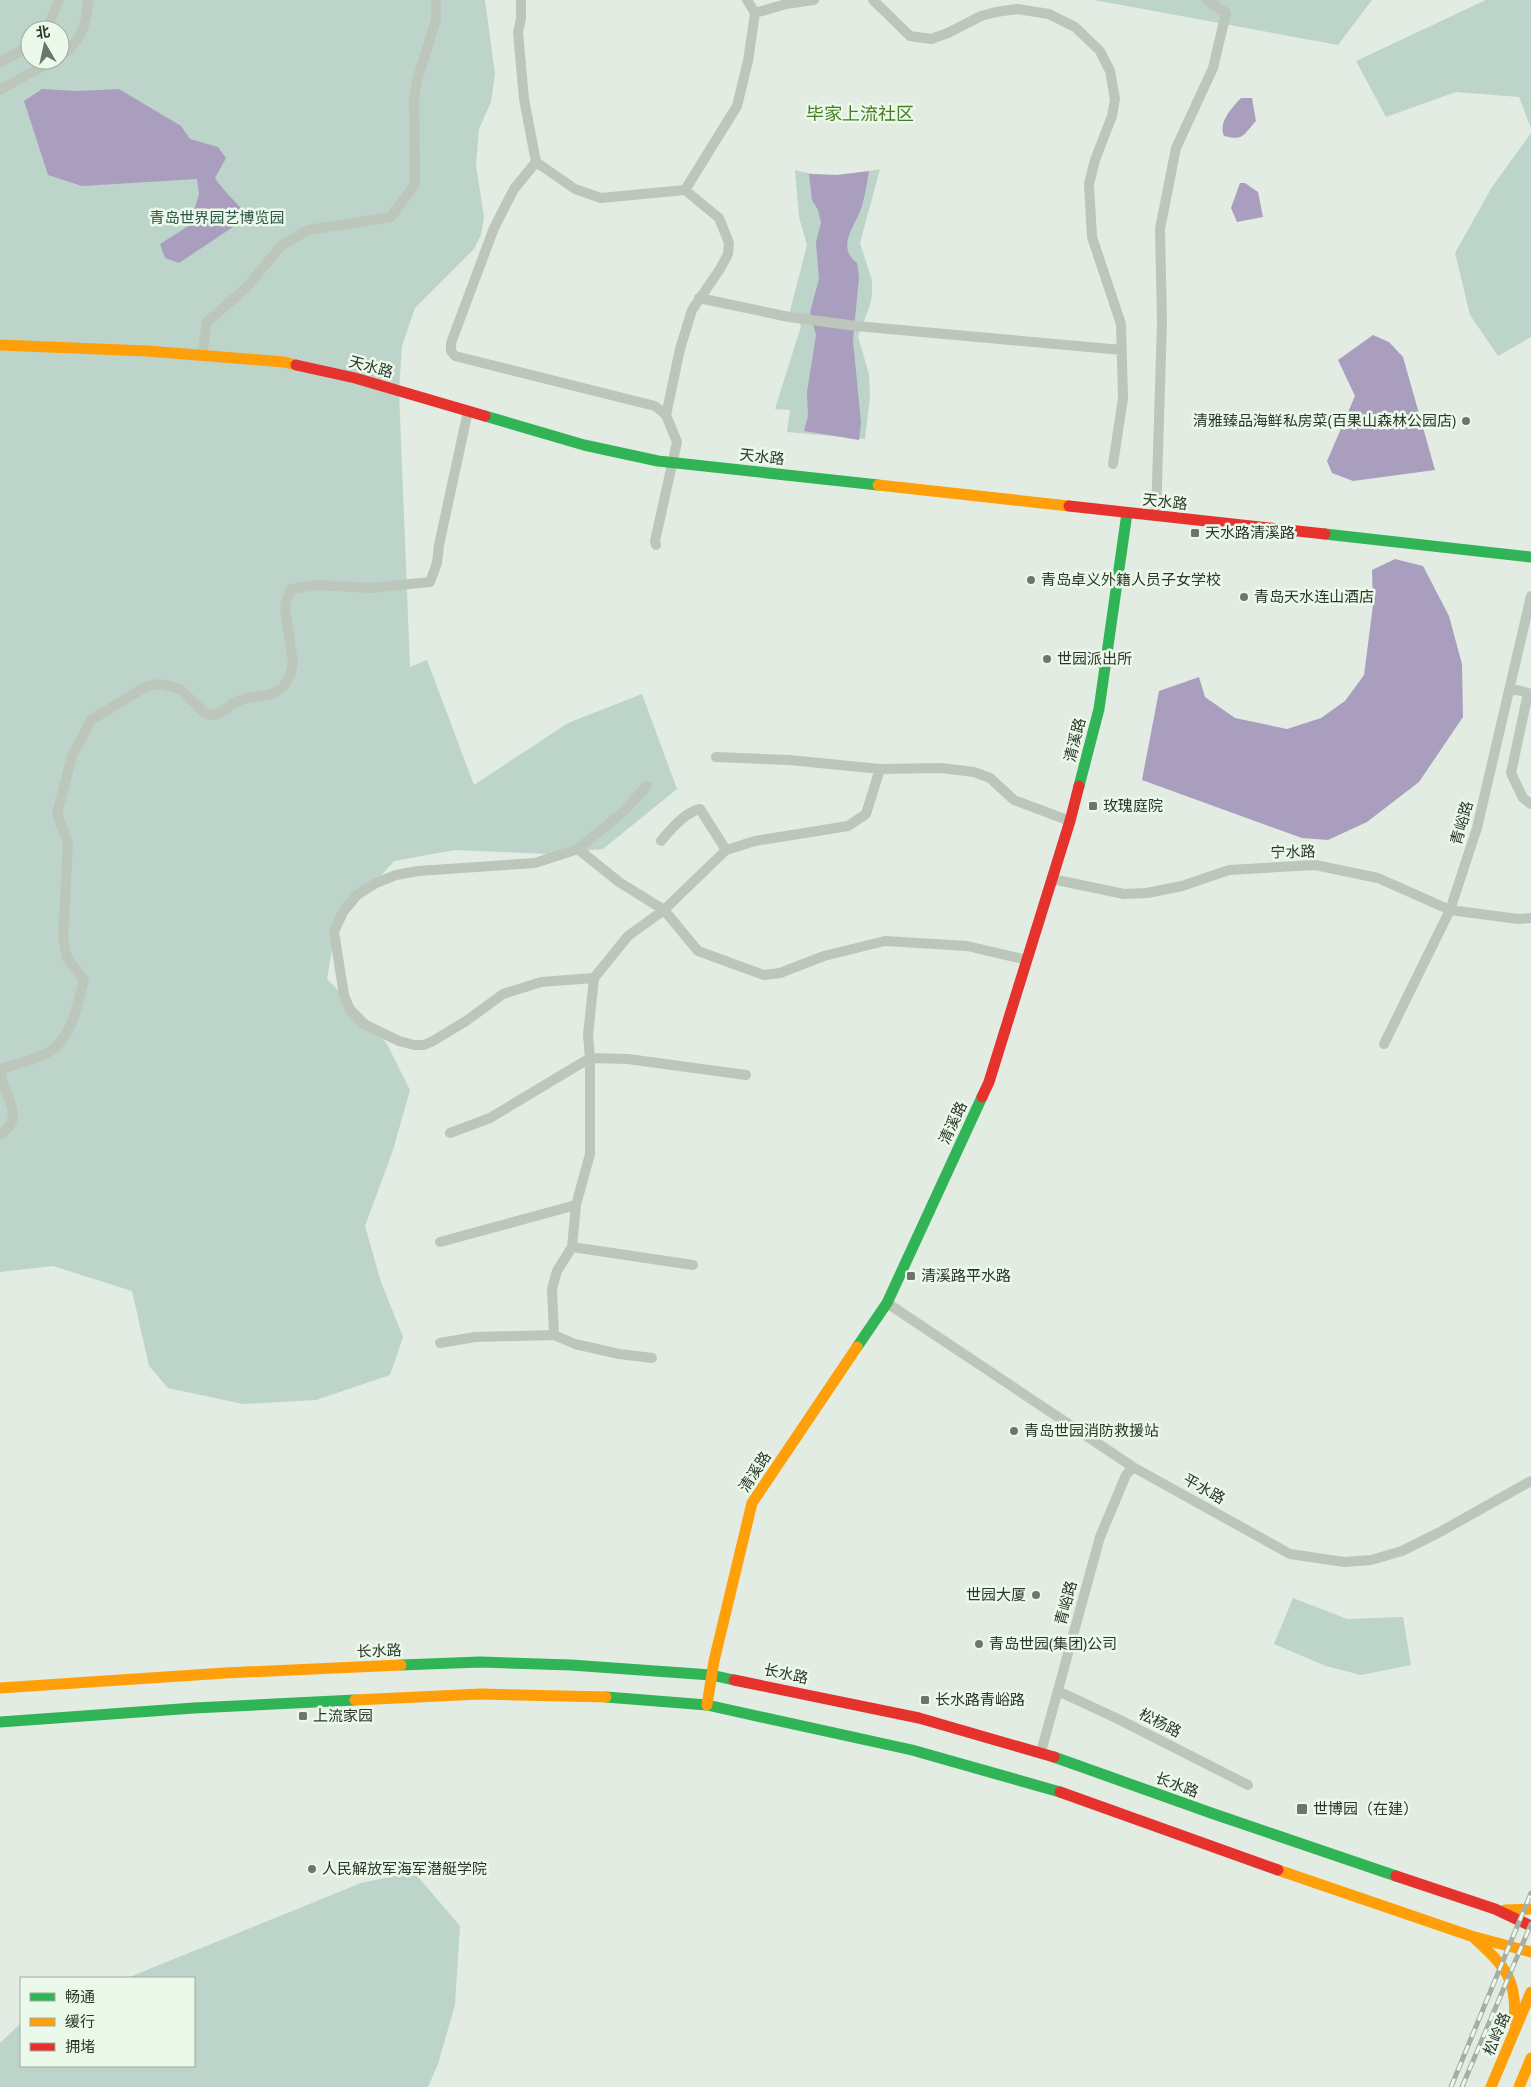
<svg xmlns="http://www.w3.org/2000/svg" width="1531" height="2087" font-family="'Archivo Narrow','Noto Sans SC',sans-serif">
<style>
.green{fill:#bdd4ca;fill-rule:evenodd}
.water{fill:#aa9ebe}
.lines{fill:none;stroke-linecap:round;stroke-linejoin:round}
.street{stroke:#bcc6ba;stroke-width:10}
.fast{stroke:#30b455;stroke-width:11}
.slow{stroke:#ff9f0a;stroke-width:11}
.jam{stroke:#e5322d;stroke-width:11}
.rail-casing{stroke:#a6aea5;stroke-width:5}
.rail{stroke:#ebf9ea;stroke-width:3;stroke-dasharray:9;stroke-linecap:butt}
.poi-dot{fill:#6c766a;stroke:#ebf9ea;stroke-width:2}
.labels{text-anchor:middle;stroke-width:5;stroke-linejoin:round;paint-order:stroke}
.park-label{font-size:15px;fill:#2e544a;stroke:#ebf9ea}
.street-label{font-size:15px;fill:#2d3729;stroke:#ebf9ea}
.poi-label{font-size:15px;fill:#2d3729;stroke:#ebf9ea;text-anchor:start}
.quarter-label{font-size:18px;fill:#467d24;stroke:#ebf9ea}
</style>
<rect width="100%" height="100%" fill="#e2ece2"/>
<path class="green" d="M0,0H485L495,74L491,102L479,129L476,165L484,217L481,235L474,249L415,308L402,346L399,391L410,667L427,660L474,785L568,723L642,694L677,789L603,849L549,854L455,850L394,861L336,926L327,979L375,1027L388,1046L410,1090L393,1150L365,1226L381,1282L403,1337L390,1375L316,1400L243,1404L168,1388L149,1366L132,1291L53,1266L0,1272ZM30,30H60V60H30Z
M1094,0H1372L1338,45Z
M1486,0H1531V128L1519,97L1456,92L1386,117L1356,61Z
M1531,133V337L1498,356L1470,315L1455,253L1492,187Z
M880,169L860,243L872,280V296L869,308L858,336L869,374L870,397L865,439L787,432L790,410L775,409L801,326L790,311L807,245L799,217L795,170C822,178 853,175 880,169Z
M1293,1598L1347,1619L1403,1617L1411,1665L1361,1675L1326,1666L1274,1644Z
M414,1872L460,1926L455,2005L438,2064L428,2087H0V2043L21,2023V2066H194V1978H127L361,1883Z"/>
<path class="water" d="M42,89L76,91L119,89L181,126L190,139L218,147L226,158L215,178C225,193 238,203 248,217L179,263L165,258L160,244L190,225L199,194L197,179L82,186L48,175L24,101Z
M1241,98H1252L1256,121C1243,135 1244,141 1224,136C1218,122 1231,109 1241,98Z
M869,171C867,183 865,195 862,206C856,226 835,246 857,263L859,277L853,340L861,423L859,440L804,431L808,416L807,392L816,335L810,312L819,279L816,242L821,223L818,210L812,200L809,174L837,175Z
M1240,183H1245L1258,192L1263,217L1237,222L1231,208Z
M1373,335L1389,342L1403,357L1435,470L1353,481L1332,473L1327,461L1355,396L1338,360Z
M1395,559L1423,566L1449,616L1462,664L1463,717L1419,782L1367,822L1328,840L1302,838L1142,780L1159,691L1199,677L1205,697L1235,718L1287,729L1321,718L1345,701L1364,675L1373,605L1372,570Z"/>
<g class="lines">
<path class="street" d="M521,0V19L518,32L524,99L536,162L575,189L601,198L685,190L719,218L729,243L728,254L720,269L692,310L680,349L666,415L677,442L655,541L656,545
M873,0L910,36L931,39L948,33L981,16L996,12L1017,9L1049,14L1075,27L1100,51L1110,71L1115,99L1112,116L1095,160L1089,184L1092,237L1121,324L1123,398L1113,464
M755,13L786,4L814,0
M43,30L49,24L59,0
M60,56C79,45 88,22 88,0
M0,62L21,51L30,42
M0,90L53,60
M536,162L514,189L494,228L451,343V351L455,356L655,406L666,415
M685,190L737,106L748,61L755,13L747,0
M699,298L789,317L856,326L1122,350
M202,355L207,322L247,287L281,246L308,230L391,217L415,184L414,98L418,77L436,20V0
M1156,516L1162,322L1160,229L1176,148L1213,68L1226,13L1207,0
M1510,688L1528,693L1511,773L1523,798L1531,804
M716,757L789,760L880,769L941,768L974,772L990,778L1014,800L1070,821
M661,841C670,830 685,812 700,809L726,850
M578,849L619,882L664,910L698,951L764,975L780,973L824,956L885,941L967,946L1027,960
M1052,879L1124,894L1147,893L1182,886L1229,870L1315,865L1378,878L1450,910L1518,919L1531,918
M594,978L541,982L503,994L466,1021L433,1041L424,1045H414L399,1041L362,1023L350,1010L344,995L334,932L343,912L357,895L376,883L396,875L418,871L535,863L578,849L622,813L647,786
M1384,1044L1450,910L1477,828L1531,596
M450,1133L490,1118L590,1058L628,1059L746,1075
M0,1135C29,1115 0,1094 1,1069C16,1064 35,1060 49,1052C73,1037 77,1005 84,980L67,958L63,939L68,843L57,814L72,756L91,720L147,686L160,684L180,689L205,713L211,715L220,713L235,702L247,698L272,694L283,687L290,676L293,663L285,609L286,602L291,589L316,585L371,588L430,582L437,563L439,545L468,411
M440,1242L576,1205
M572,1247L693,1265
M887,1303L1133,1467L1290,1554L1344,1562L1371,1560L1402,1551L1440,1532L1531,1481
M554,1335L552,1289L557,1271L572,1247L576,1205L590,1154V1058L588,1035L594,978L628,936L664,910L726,850L755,841L848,826L866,814L880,769
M440,1343L475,1337L554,1335L575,1344L619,1354L652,1358
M1058,1691L1118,1719L1248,1785
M1041,1752L1100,1537L1126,1475L1133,1467"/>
<path class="fast" d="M485,416L584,445L658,461L878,485
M1325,534L1531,557
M1079,786L1099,709L1127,513
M857,1347L887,1303L982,1097
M401,1665L480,1662L571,1665L711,1675L734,1680
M606,1697L707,1705L912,1750L1060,1792
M0,1722L194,1708L355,1700
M1054,1757L1214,1814L1396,1876"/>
<path class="slow" d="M0,345L147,351L284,362L296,365
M878,485L1069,506
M0,1688L225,1673L401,1665
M355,1700L481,1694L606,1697
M707,1705L714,1661L752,1503L857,1347
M1278,1870L1471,1936L1531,1952
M1505,1910L1531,1909
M1475,1939C1505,1966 1518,1980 1514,2022
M1491,2087L1531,1992
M1519,2087L1531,2058"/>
<path class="jam" d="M296,365L355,378L485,416
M1069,506L1325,534
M982,1097L989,1082L1070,821L1079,786
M734,1680L919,1718L1054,1757
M1060,1792L1278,1870
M1396,1876L1495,1909L1531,1926"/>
<g class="rail-casing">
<path id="rail" d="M1451,2087L1531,1893
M1462,2087L1531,1924"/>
</g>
<use href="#rail" class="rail"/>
</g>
<g class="poi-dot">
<circle cx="1466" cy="421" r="5"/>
<rect x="1190" y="528" width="10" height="10" rx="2.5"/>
<circle cx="1031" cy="580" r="5"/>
<circle cx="1244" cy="597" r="5"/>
<circle cx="1047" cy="659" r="5"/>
<rect x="1088" y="801" width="10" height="10" rx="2.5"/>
<rect x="906" y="1271" width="10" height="10" rx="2.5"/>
<circle cx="1014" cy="1431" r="5"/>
<circle cx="1036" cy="1595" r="5"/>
<circle cx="979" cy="1644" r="5"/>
<rect x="920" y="1695" width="10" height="10" rx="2.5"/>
<rect x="298" y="1711" width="10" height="10" rx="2.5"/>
<rect x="1296" y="1803" width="12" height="12" rx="2.5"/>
<circle cx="312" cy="1869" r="5"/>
</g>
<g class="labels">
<g class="park-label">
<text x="217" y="223">青岛世界园艺博览园</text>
</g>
<g class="street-label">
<text transform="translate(371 367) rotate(15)" y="5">天水路</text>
<text transform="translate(762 457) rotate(6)" y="5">天水路</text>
<text transform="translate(1165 502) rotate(6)" y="5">天水路</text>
<text transform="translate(1075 740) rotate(-76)" y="5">清溪路</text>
<text transform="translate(1462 823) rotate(-74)" y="5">青峪路</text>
<text transform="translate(1293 852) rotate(-1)" y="5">宁水路</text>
<text transform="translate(953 1123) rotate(-65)" y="5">清溪路</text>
<text transform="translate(755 1472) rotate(-57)" y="5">清溪路</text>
<text transform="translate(1204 1489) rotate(29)" y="5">平水路</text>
<text transform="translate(1066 1603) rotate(-75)" y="5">青峪路</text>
<text transform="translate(379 1651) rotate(-2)" y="5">长水路</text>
<text transform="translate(786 1674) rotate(12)" y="5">长水路</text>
<text transform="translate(1160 1723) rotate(27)" y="5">松杨路</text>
<text transform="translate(1177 1785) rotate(20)" y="5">长水路</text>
<text transform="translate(1497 2034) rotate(-67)" y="5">松岭路</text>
</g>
<g class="poi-label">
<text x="1456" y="426" text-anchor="end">清雅臻品海鲜私房菜(百果山森林公园店)</text>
<text x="1205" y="538">天水路清溪路</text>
<text x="1041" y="585">青岛卓义外籍人员子女学校</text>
<text x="1254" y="602">青岛天水连山酒店</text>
<text x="1057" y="664">世园派出所</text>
<text x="1103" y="811">玫瑰庭院</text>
<text x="921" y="1281">清溪路平水路</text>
<text x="1024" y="1436">青岛世园消防救援站</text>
<text x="1026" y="1600" text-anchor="end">世园大厦</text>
<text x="989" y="1649">青岛世园(集团)公司</text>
<text x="935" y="1705">长水路青峪路</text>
<text x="313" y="1721">上流家园</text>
<text x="1313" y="1814">世博园（在建）</text>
<text x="322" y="1874">人民解放军海军潜艇学院</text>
</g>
<g class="quarter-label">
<text x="860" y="120">毕家上流社区</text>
</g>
</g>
<rect x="20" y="1977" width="175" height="90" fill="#ebf9ea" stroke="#9fab9d"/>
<rect x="30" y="1993" width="25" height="8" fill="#30b455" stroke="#9fab9d"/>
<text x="65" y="2002" font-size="15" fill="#2d3729">畅通</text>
<rect x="30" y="2018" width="25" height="8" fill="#ff9f0a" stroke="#9fab9d"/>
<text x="65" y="2027" font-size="15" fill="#2d3729">缓行</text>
<rect x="30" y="2043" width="25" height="8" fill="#e5322d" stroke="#9fab9d"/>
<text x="65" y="2052" font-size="15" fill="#2d3729">拥堵</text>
<g transform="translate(45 45) rotate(351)"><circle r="24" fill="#ebf9ea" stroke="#9fab9d"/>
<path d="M0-4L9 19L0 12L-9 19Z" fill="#6c766a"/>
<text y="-8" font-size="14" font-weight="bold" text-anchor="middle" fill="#2d3729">北</text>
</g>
</svg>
